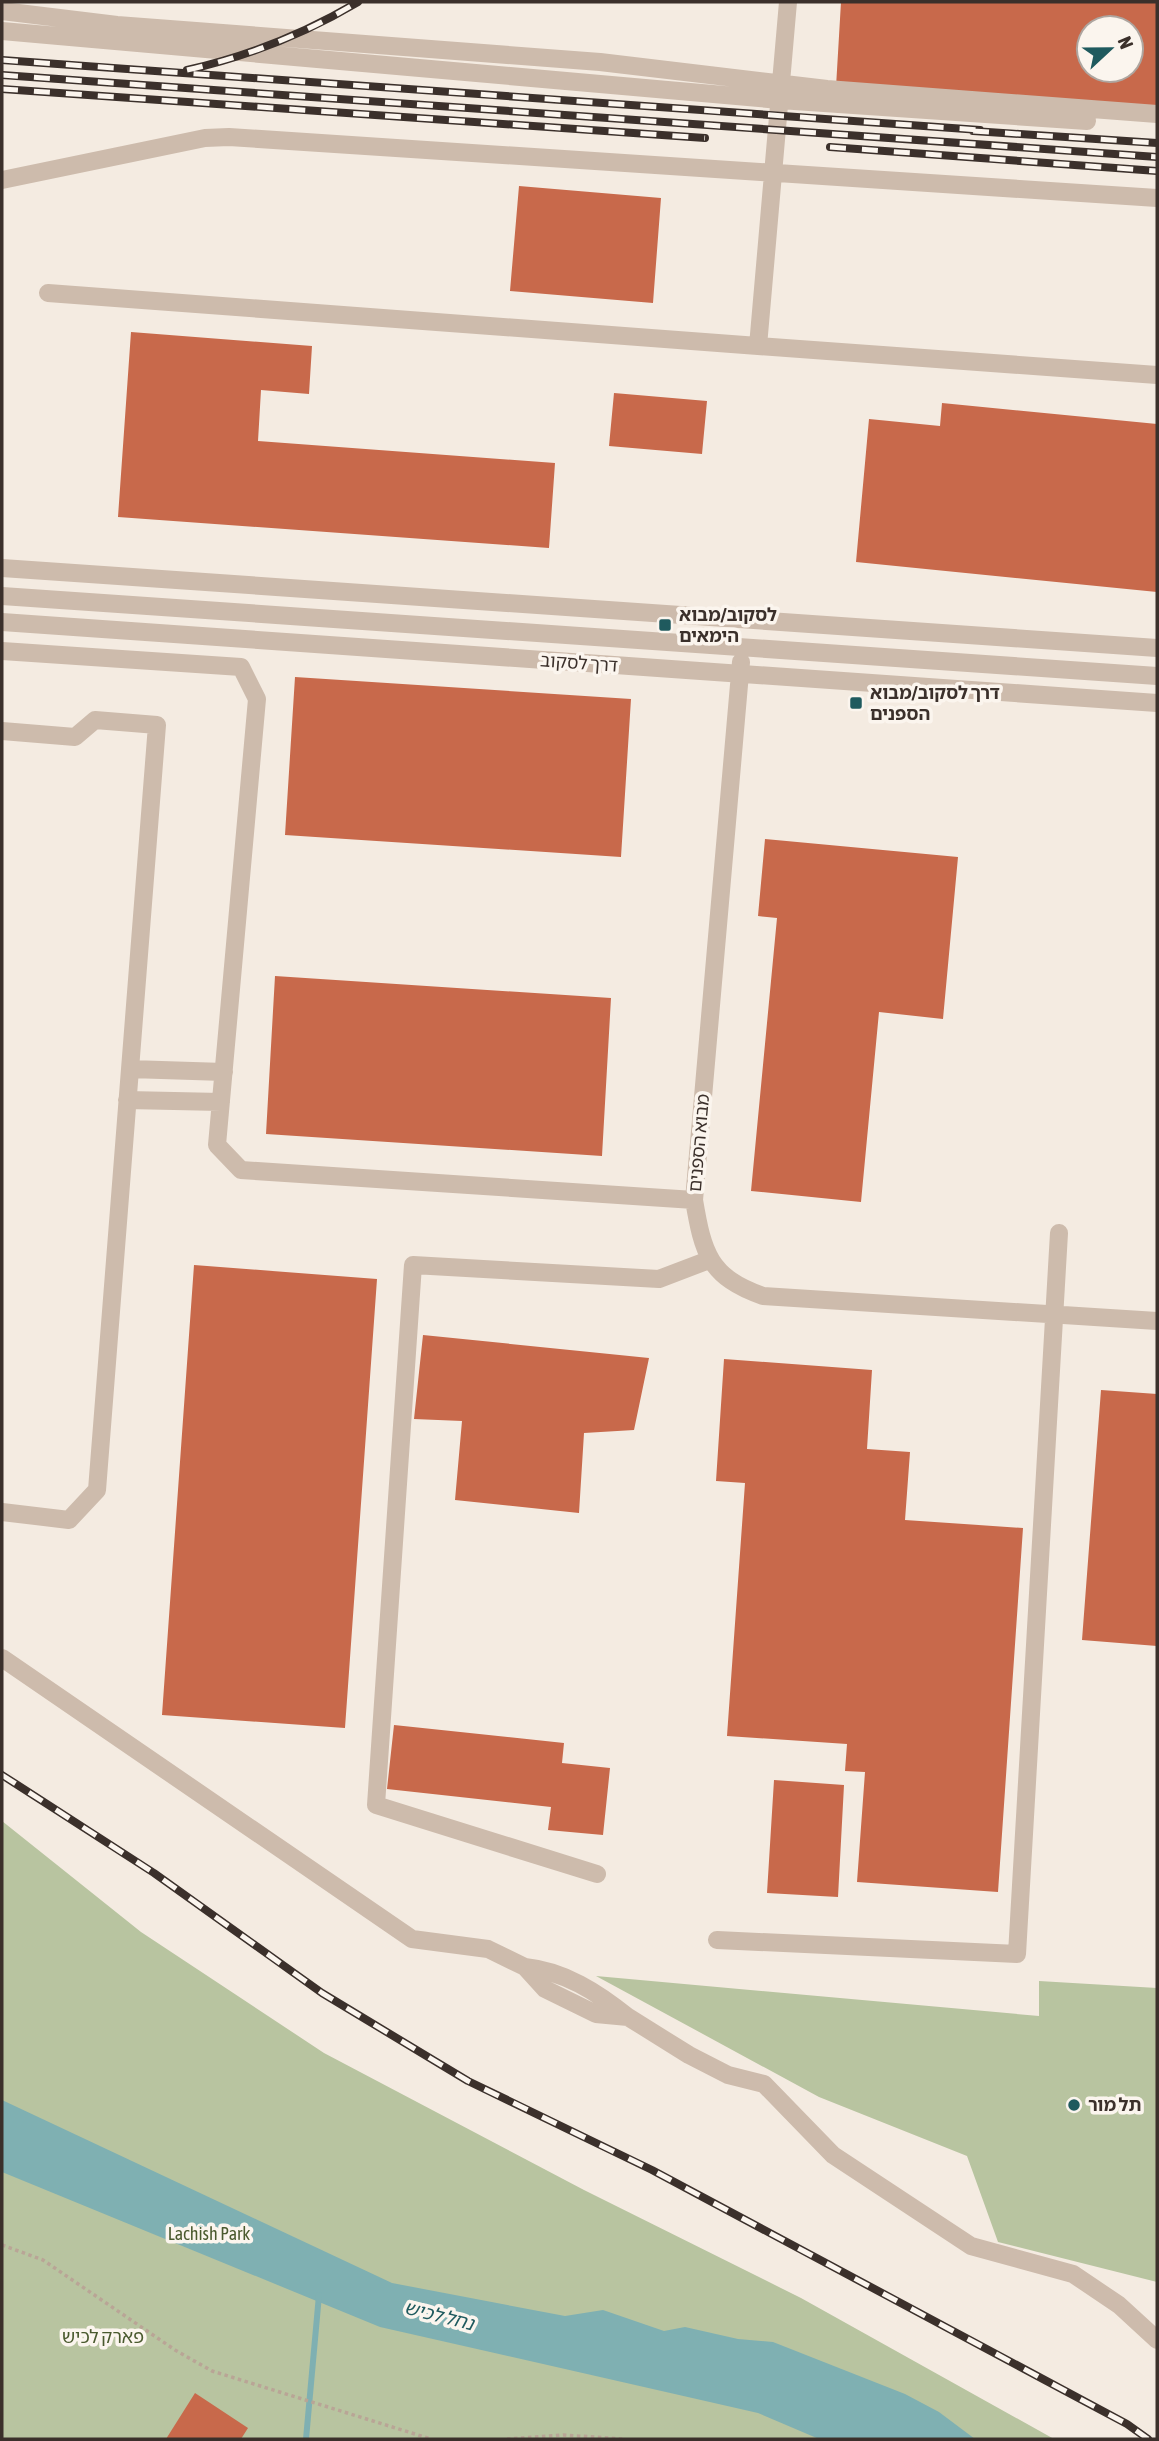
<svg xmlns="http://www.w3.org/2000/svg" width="1159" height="2441" font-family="'Asap Condensed','Noto Sans Hebrew',sans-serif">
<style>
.green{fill:#b8c4a0}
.water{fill:#7fb0b2}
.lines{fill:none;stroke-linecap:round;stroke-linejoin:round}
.stream{stroke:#7fb0b2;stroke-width:6}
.building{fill:#c8694b;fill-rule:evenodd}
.path{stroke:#b9a596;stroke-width:3.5;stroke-dasharray:3.5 3.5;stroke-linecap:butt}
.minor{stroke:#cdbbac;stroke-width:18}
.rail-casing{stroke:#3b302b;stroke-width:8}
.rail{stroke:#fbf5ee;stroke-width:5;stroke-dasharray:16;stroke-linecap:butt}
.poi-dot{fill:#1f5a5e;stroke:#fbf5ee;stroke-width:2.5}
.labels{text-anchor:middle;stroke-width:7;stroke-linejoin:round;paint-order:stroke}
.poi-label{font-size:18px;font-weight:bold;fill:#3b302b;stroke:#fbf5ee;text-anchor:start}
.street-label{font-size:18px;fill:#3b302b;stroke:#fbf5ee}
.park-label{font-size:18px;fill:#4a5a2e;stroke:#fbf5ee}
.water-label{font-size:19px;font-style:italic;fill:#1f5a5e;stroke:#fbf5ee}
</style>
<rect width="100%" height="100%" fill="#f4ebe1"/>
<path class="green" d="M2,1821L141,1932L324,2053L584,2190L801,2298L1054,2439H2Z
M596,1976L1039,2016V1981L1157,1988V2282L998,2242L967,2156L819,2097Z"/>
<path class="water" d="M2,2100L392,2283L565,2316L603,2310L664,2331L685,2327L738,2339L773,2342L905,2394L939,2412L975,2439H819L758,2413L380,2327L2,2172Z"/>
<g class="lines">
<path class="stream" d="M306,2439L319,2295"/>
</g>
<path class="building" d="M841,2H1157V109L836,87ZM1089,28H1131V70H1089Z
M519,186L661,198L653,303L510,291Z
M131,332L312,346L309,394L261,390L258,441L555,463L549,548L118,517Z
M614,393L707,401L702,454L609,446Z
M942,403L1157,424V592L856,562L869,419L940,426Z
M295,677L631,699L621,857L285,835Z
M765,839L958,857L943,1019L879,1012L861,1202L751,1191L777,918L758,916Z
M275,976L611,998L602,1156L266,1134Z
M194,1265L377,1279L345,1728L162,1715Z
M423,1335L649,1358L634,1430L584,1433L579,1513L455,1500L462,1421L414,1419Z
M724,1359L872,1370L867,1449L910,1452L905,1520L1023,1528L998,1892L857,1882L865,1772L845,1771L847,1744L727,1736L745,1483L716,1481Z
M1101,1390L1157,1394V1646L1082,1640Z
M394,1725L564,1743L562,1763L610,1768L603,1835L548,1830L551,1807L387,1789Z
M774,1780L844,1785L838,1897L767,1893Z
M195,2393L248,2428L241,2439H166Z"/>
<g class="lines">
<path class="path" d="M2,2245L43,2260L175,2350L212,2371L431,2439
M507,2439L563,2435L624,2439"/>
<path class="minor" d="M2,11L117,25L600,62L827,89L1157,114
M2,31L780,100L1087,121
M2,180L205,138L229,137L1157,198
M48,293L758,346L788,2
M758,346L1157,375
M2,568L1157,648
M2,596L1157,676
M2,622L1157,703
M2,651L241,667L257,699L217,1145L241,1170L694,1200
M741,662L694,1200C703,1253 709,1277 763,1296L1157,1321
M2,731L75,737L95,720L157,725L97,1490L69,1520L2,1512
M130,1069L224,1072
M127,1100L221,1102
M2,1658L412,1939L488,1949L525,1967L545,1989L596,2014L628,2017C597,1992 564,1971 525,1967
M597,1874L376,1805L413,1265L659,1279L709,1260
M717,1940L1017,1954L1059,1233
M628,2017L689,2055L728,2075L764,2084L833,2155L971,2246L1073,2274L1119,2305L1157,2340"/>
<g class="rail-casing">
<path id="rail" d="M2,60L980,130
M187,70C249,56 304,34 358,2
M2,75L1157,157
M2,89L705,138
M973,131L1157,143
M830,147L1157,171
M2,1775L154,1873L322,1993L468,2081L652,2170L1127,2424L1148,2439"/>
</g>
<use href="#rail" class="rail"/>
</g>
<g class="poi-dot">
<rect x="658" y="618" width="14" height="14" rx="3.5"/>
<rect x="849" y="696" width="14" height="14" rx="3.5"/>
<circle cx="1074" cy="2105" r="7"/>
</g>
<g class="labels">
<g class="poi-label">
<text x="679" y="621">לסקוב/מבוא<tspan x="679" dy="21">הימאים</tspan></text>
<text x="870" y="699">דרך לסקוב/מבוא<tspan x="870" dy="21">הספנים</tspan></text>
<text x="1088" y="2111">תל מור</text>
</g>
<g class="street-label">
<text transform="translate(579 663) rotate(4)" y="6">דרך לסקוב</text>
<text transform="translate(699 1143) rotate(-85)" y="6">מבוא הספנים</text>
</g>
<g class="park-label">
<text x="209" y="2240">Lachish Park</text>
<text x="103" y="2343">פארק לכיש</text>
</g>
<g class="water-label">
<text transform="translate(439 2315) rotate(14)" y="7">נחל לכיש</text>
</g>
</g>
<rect width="1159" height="2441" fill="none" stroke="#3b302b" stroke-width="7"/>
<g transform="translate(1110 49) rotate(68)"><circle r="33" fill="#fbf5ee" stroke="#aea6a0" stroke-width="2"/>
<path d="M0-5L12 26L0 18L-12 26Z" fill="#1f5a5e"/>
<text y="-10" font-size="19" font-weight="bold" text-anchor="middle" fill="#3b302b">N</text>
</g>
</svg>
